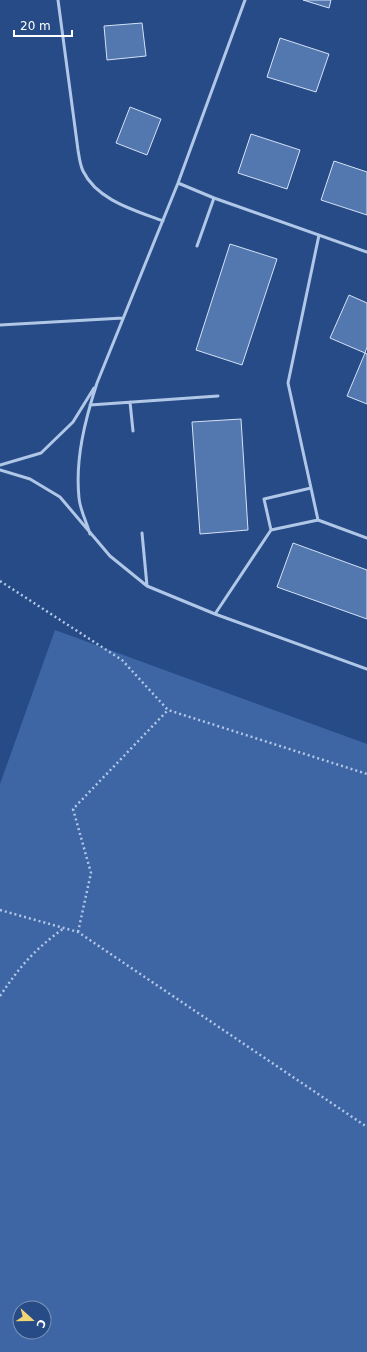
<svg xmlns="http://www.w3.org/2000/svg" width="367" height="1352" font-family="'DejaVu Sans',sans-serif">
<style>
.green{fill:#3e66a4;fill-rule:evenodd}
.building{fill:#5377af;stroke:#d5e2f6}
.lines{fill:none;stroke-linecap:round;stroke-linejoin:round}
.path{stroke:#b1c7e8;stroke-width:2.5;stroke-dasharray:2 3;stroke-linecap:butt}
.lane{stroke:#b1c7e8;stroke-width:3}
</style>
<rect width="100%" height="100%" fill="#264b86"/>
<path class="green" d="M55,630L367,744V1352H0V784ZM20,1308H44V1332H20Z"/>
<path class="building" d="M303,0H331L329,8Z
M142,23L146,56L107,60L104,26Z
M280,38L329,54L316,92L267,77Z
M130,107L161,119L147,155L116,143Z
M251,134L300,150L287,189L238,173Z
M334,161L367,172V215L321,200Z
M230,244L277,259L242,365L196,350Z
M349,295L367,303V347L365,353L330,338Z
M365,353L367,354V404L347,396Z
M241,419L248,530L200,534L192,422Z
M293,543L367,570V619L277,587Z"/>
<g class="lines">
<path class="path" d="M0,581L122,660L168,710L367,774
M0,910L78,932L367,1127
M78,932L91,873L73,809L168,710
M0,996C21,965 34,950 64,928"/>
<path class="lane" d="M58,0L78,150C79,156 80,165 83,171C97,200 134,210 163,221
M178,183L214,198L367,252
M319,235L288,383L318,520L367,538
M197,246L214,198
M0,325L123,318
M130,402L133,431
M90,405L218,396
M0,465L41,453L73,422L94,388
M0,470L30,479L60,497L110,556L147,586L215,614L367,669
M271,530L264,499L311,488
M142,533L147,586
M90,534C87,523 80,510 79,498C75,459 85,420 97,383L178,183L245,0
M215,614L271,530L318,520"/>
</g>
<g transform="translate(32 1320) rotate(111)"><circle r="19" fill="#264b86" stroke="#7d93b6"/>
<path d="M0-3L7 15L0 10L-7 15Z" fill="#f1d476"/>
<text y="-6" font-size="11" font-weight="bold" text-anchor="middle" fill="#ffffff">С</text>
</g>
<path d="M14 30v6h58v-6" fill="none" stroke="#ffffff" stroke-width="2"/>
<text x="20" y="30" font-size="12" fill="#ffffff" stroke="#264b86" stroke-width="3" paint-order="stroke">20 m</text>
</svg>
